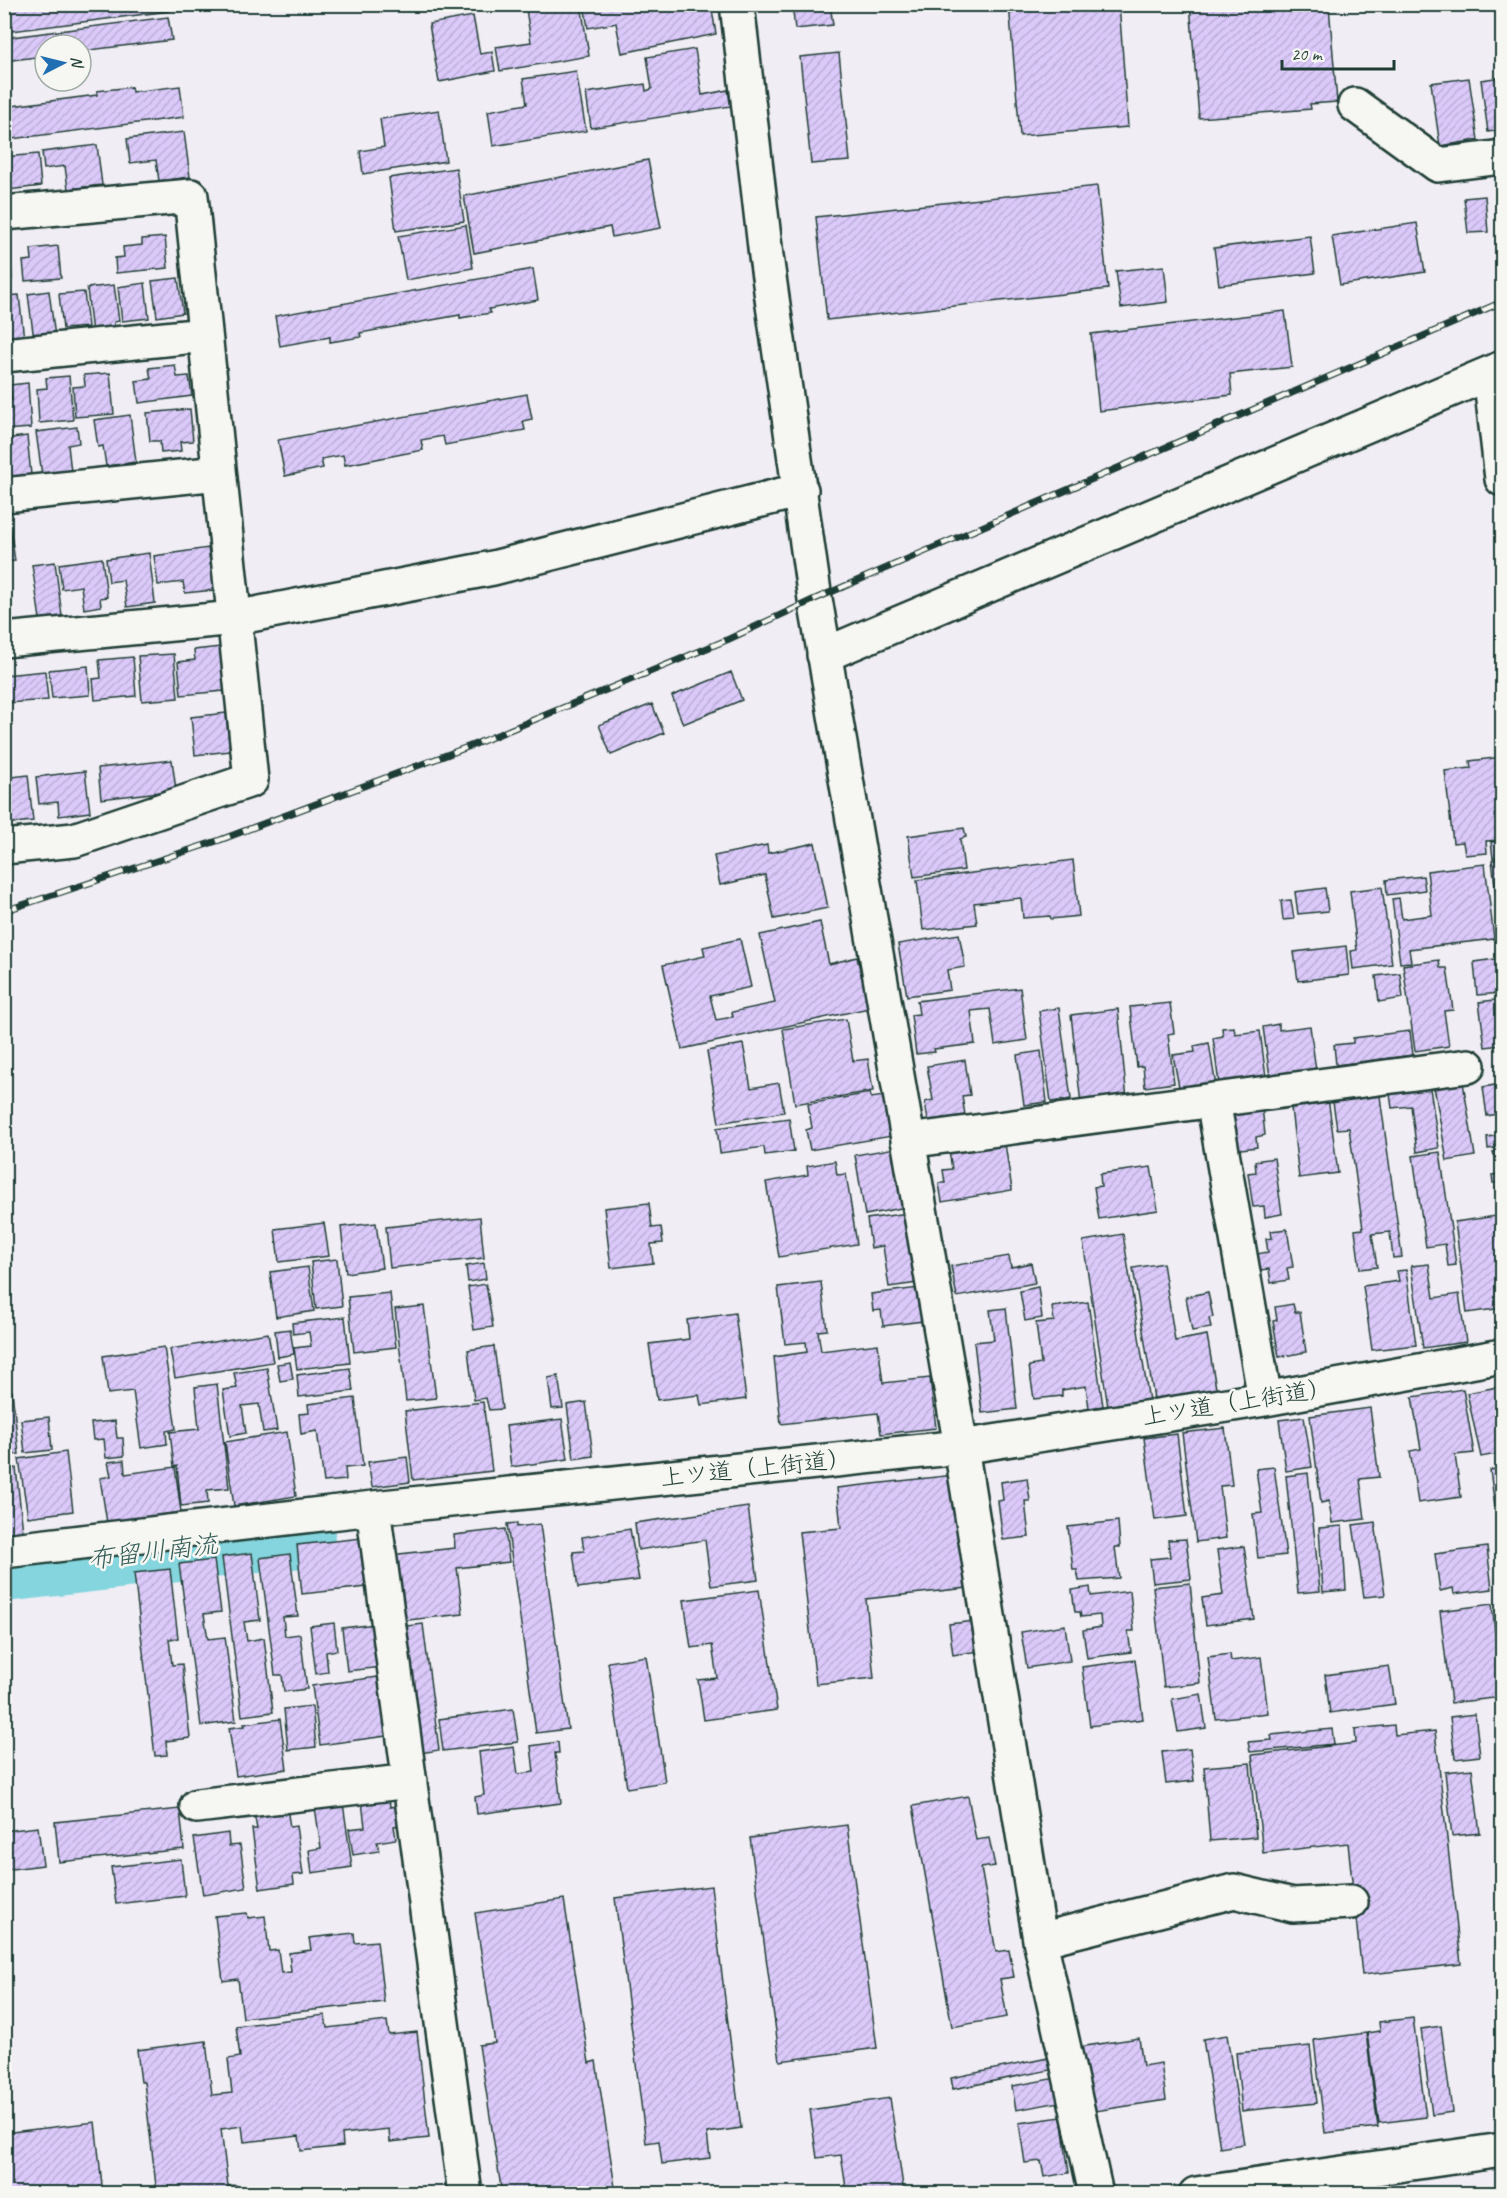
<svg xmlns="http://www.w3.org/2000/svg" width="1507" height="2198" font-family="Caveat,'Klee One',sans-serif">
<style>
.lines{fill:none;stroke-linecap:round;stroke-linejoin:round}
.river{stroke:#85d5de;stroke-width:68}
.building{fill:url(#building-hatch);stroke:#1f3d34;stroke-width:1.5}
.minor-casing{stroke:#1f3d34;stroke-width:38}
.highway-casing{stroke:#1f3d34;stroke-width:38}
.minor{stroke:#f6f6f2;stroke-width:33}
.highway{stroke:#f6f6f2;stroke-width:33}
.rail-casing{stroke:#1f3d34;stroke-width:7}
.rail{stroke:#f6f6f2;stroke-width:4.5;stroke-dasharray:14;stroke-linecap:butt}
.labels{text-anchor:middle;stroke-width:5;stroke-linejoin:round;paint-order:stroke}
.street-label{font-size:24px;fill:#1f3d34;stroke:#f6f6f2}
.water-label{font-size:26px;font-style:italic;fill:#335b56;stroke:#f6f6f2}
</style>
<defs>
<pattern id="building-hatch" width="6" height="6" patternUnits="userSpaceOnUse" patternTransform="scale(1.5)"><rect width="6" height="6" fill="#dbc9fa"/><path d="M-1 1l2-2M0 6l6-6M5 7l2-2" fill="none" stroke="#bcaed7"/></pattern>
</defs>
<rect width="100%" height="100%" fill="#f1edf4"/>
<filter id="ink" filterUnits="userSpaceOnUse"><feTurbulence type="fractalNoise" baseFrequency=".0167" numOctaves="2"/><feDisplacementMap in="SourceGraphic" scale="12" xChannelSelector="R" yChannelSelector="G"/><feConvolveMatrix kernelMatrix="1 2 1 2 8 2 1 2 1" color-interpolation-filters="sRGB"/></filter>
<g filter="url(#ink)">
<g class="lines">
<path class="river" d="M4,1568L301,1534"/>
</g>
<path class="building" d="M40,4H168L169,11L4,32V9Z
M554,4H581L589,56L500,71L496,47L531,42L526,9Z
M584,4H711L716,34L622,53L616,23L588,28Z
M792,4H830L833,25L795,29Z
M1009,4H1119L1128,127L1020,136Z
M1190,4H1341L1329,6L1337,102L1310,104L1311,109L1199,118Z
M473,16L480,54L492,52L495,71L439,82L429,24Z
M168,17L172,40L81,51V45H45V56L4,61V38Z
M695,49L702,95L728,90L731,106L591,128L586,93L645,84L646,91L652,89L647,57Z
M839,53L850,161L811,164L800,57Z
M576,71L586,131L493,146L488,111L527,104L523,79Z
M1502,77V130L1488,132L1481,80Z
M1469,78L1478,140L1440,146L1431,83Z
M180,86L184,117L4,140V107L97,95V91L131,87L132,92Z
M439,110L446,161L363,174L360,151L384,147L380,119Z
M184,132L190,177L159,181L156,160L130,163L127,139Z
M97,145L102,185L68,189L65,166L44,169L42,152Z
M38,154L41,186L8,190L7,175L4,176V157Z
M648,160L661,228L612,237L610,227L474,253L464,196Z
M456,168L464,221L396,231L389,178Z
M1097,186L1108,289L827,320L816,217Z
M1485,196L1488,232L1468,233L1464,198Z
M1417,223L1425,272L1340,285L1332,236Z
M466,225L473,268L406,280L398,236Z
M1310,236L1315,273L1219,285L1214,248Z
M165,237L168,268L116,273L115,258L124,257L123,247L142,245V239Z
M58,246L61,278L25,281L23,261L32,260L31,249Z
M11,265L12,279L4,280V266Z
M1164,266L1168,302L1121,308L1116,271Z
M533,269L538,300L489,309L491,313L460,318V315L360,333L361,337L330,342V337L280,346L275,316Z
M178,278L183,313L157,317L152,281Z
M145,283L149,318L122,321L118,287Z
M114,285L119,321L114,322L115,332L92,334L87,288Z
M49,291L55,337L34,340L28,294Z
M84,292L88,327L63,329L59,294Z
M19,295L24,339L4,342V296Z
M1285,311L1292,367L1230,374L1232,395L1099,411L1091,334Z
M175,365L177,377L189,376L192,396L139,403L136,381L151,379L149,368Z
M110,373L114,414L75,417L73,387L85,386L84,375Z
M69,376L73,420L39,423L37,389L47,388L46,378Z
M28,383L31,428L4,430V400H12L10,385Z
M527,394L532,419L523,421L525,430L445,445L443,436L421,440L423,450L345,465L343,455L321,459L323,468L285,476L278,440Z
M190,409L193,441L180,442L181,451L161,453L160,441H150L147,413Z
M130,415L136,462L106,466L103,446L98,447L94,420Z
M77,427L79,443L68,445L71,472L42,475L36,432Z
M27,436L31,475L4,478V439Z
M4,520H9L15,561L4,562Z
M208,548L214,590L185,593L183,582L158,585L154,556Z
M149,553L155,603L127,607L123,580L109,582L106,559Z
M102,558L107,597L100,598L101,606L84,609L81,586L62,589L59,564Z
M55,562L62,616L40,619L32,565Z
M220,647L224,691L181,695L178,662L195,660L194,650Z
M174,654L178,698L142,701L138,656Z
M133,657L136,696L95,700L93,679L101,678L99,660Z
M88,666L90,695L52,698L49,670Z
M45,671L48,700L7,703L5,675Z
M731,672L742,700L683,724L672,696Z
M652,704L664,733L611,755L599,725Z
M226,713L230,751L195,755L191,717Z
M1502,757V840L1486,841L1487,853L1465,855L1463,842L1453,843L1445,771L1471,768L1470,761Z
M172,760L176,790L101,799L98,768Z
M85,771L90,812L59,816L58,802L39,804L36,777Z
M28,775L33,821L4,824V778Z
M964,828L966,837L960,839L964,870L914,877L908,836Z
M1502,841V856L1493,858L1491,842Z
M815,843L828,908L774,919L765,875L720,885L714,856L767,845L768,853Z
M1502,859V893L1496,894L1492,860Z
M1073,860L1079,916L1051,919L1050,916L1023,918L1021,898L974,903L977,924L923,930L917,880Z
M1485,864L1494,939L1409,949L1411,962L1400,963L1392,899L1399,898L1402,919L1432,915L1427,871Z
M1423,876L1425,890L1387,895L1386,880Z
M1382,887L1392,964L1353,969L1351,951L1357,950L1350,891Z
M1325,888L1328,911L1298,914L1295,892Z
M1291,900L1294,919L1283,920L1281,901Z
M820,922L829,964L857,957L869,1008L682,1049L663,965L705,956L703,947L740,939L751,987L710,996L716,1020L733,1017L732,1012L775,1003L760,935Z
M959,934L965,967L947,970L950,990L907,996L898,944Z
M1346,946L1349,975L1298,981L1294,952Z
M1502,958V993L1477,995L1474,962Z
M1439,960L1440,968H1447L1453,1010L1444,1011L1449,1046L1415,1051L1403,965Z
M1400,973L1403,998L1379,1002L1376,976Z
M1020,988L1027,1040L995,1045L990,1009L971,1011L975,1044L934,1049L935,1052L916,1054L911,1015L919,1014L917,1001Z
M1502,999V1045L1485,1047L1479,1002Z
M1170,1003L1174,1033L1168,1034L1174,1083L1145,1087L1143,1066L1137,1067L1130,1007Z
M1059,1008L1071,1099L1051,1102L1039,1011Z
M1118,1009L1127,1099L1081,1104L1071,1015Z
M846,1019L853,1061L868,1059L873,1091L795,1104L783,1029Z
M1279,1024V1030L1310,1026L1317,1078L1271,1084L1263,1027Z
M1234,1027L1235,1034L1260,1031L1267,1085L1220,1092L1213,1038L1223,1036L1222,1028Z
M1410,1031L1413,1055L1336,1065L1334,1045L1353,1043V1038Z
M1209,1043L1217,1093L1181,1098L1173,1055L1195,1052L1194,1046Z
M743,1044L751,1088L779,1083L784,1112L719,1123L707,1051Z
M1041,1051L1047,1102L1024,1105L1017,1055Z
M965,1060L970,1095L962,1096L965,1115L928,1121L925,1102L933,1100L927,1066Z
M1461,1070L1475,1156L1447,1161L1432,1075Z
M1428,1075L1439,1148L1417,1152L1411,1106L1392,1108L1388,1080Z
M1378,1082L1402,1257L1393,1258L1390,1232L1372,1234L1377,1267L1360,1269L1355,1230L1363,1229L1349,1128L1337,1129L1331,1089Z
M1502,1084V1113L1487,1116L1483,1087Z
M1327,1090L1338,1173L1299,1178L1290,1099Z
M870,1093L871,1098L891,1095L898,1135L810,1150L806,1130L812,1128L808,1104Z
M1262,1107L1265,1135L1256,1137L1257,1147L1233,1150L1229,1111Z
M789,1118L794,1151L765,1155L764,1147L720,1153L717,1128Z
M1502,1118V1147L1488,1149L1487,1137L1501,1135L1499,1119Z
M1004,1137L1012,1190L942,1202L939,1183H945L943,1170L952,1169L948,1145Z
M901,1147L912,1206L865,1215L855,1155Z
M1502,1151V1183H1493L1492,1175L1499,1174V1155H1494L1493,1152Z
M1440,1152L1456,1265L1448,1266L1445,1244L1426,1247L1413,1156Z
M1274,1158L1282,1214L1265,1217L1264,1206L1253,1207L1248,1173L1256,1172L1255,1161Z
M835,1161L837,1175L846,1174L857,1244L779,1257L766,1182L808,1175L807,1166Z
M1151,1167L1158,1210L1099,1219L1094,1187L1101,1186L1100,1174Z
M1502,1186V1216H1499L1496,1187Z
M649,1203L652,1228L661,1227L663,1243L651,1244L653,1263L611,1268L604,1208Z
M914,1212L925,1282L889,1287L883,1246L871,1248L867,1219Z
M1496,1216L1502,1266V1308L1467,1313L1455,1222Z
M480,1217L484,1258L390,1268L386,1227Z
M324,1223L329,1256L279,1262L275,1229Z
M376,1223L382,1268L346,1273L341,1227Z
M1287,1229L1293,1267L1287,1268L1289,1280L1271,1283L1269,1269L1259,1270L1257,1254L1268,1252L1266,1239L1272,1238L1271,1231Z
M1123,1234L1149,1401L1108,1407L1083,1241Z
M1009,1256L1011,1267L1031,1263L1035,1283L957,1297L951,1266Z
M337,1259L342,1306L316,1309L311,1262Z
M484,1263L486,1279L468,1282L466,1266Z
M1163,1263L1175,1341L1207,1335L1217,1394L1155,1405L1133,1268Z
M1429,1264L1434,1298L1459,1294L1466,1342L1423,1348L1411,1266Z
M308,1267L314,1311L276,1317L270,1272Z
M1406,1270L1416,1345L1372,1350L1363,1286L1399,1281L1397,1271Z
M821,1282L827,1330L818,1331L821,1351L878,1344L883,1383L930,1378L936,1428L881,1434L878,1413L781,1424L774,1357L807,1352L806,1342L785,1344L778,1287Z
M486,1284L493,1327L474,1330L468,1287Z
M1038,1287L1042,1318L1025,1321L1020,1291Z
M919,1288L923,1321L883,1326L881,1310L873,1311L871,1294Z
M1208,1292L1213,1317L1209,1318L1211,1328L1192,1331L1186,1297Z
M390,1293L396,1347L354,1352L348,1297Z
M1088,1302L1103,1406L1089,1408L1086,1386L1062,1390V1396L1034,1399L1029,1366L1041,1364L1036,1323L1054,1321L1052,1307Z
M1293,1304L1295,1312H1300L1306,1352L1279,1357L1273,1321L1277,1320L1275,1307Z
M424,1306L436,1398L406,1401L395,1309Z
M1006,1308L1017,1409L982,1413L974,1342L994,1340L990,1310Z
M735,1313L746,1399L701,1405L699,1395L657,1400L649,1344L689,1339L687,1320Z
M345,1317L350,1363L297,1369L294,1348L311,1346L309,1332L293,1334L292,1323Z
M290,1329L294,1354L278,1357L275,1331Z
M268,1333L273,1362L175,1378L170,1349Z
M494,1346L502,1409L489,1410L486,1398L474,1400L468,1350Z
M164,1347L176,1429L166,1431L167,1444L141,1448L133,1391L108,1394L103,1356Z
M290,1362L293,1379L280,1381L277,1364Z
M267,1368L277,1430L263,1432L259,1404L242,1406L246,1433L230,1436L223,1390L237,1388L234,1373Z
M350,1368L353,1391L299,1397L297,1375Z
M558,1376L563,1408L552,1409L548,1378Z
M217,1384L229,1488L207,1490L208,1503L181,1506L177,1466L174,1467L170,1432L199,1429L195,1387Z
M1502,1386V1453L1481,1457L1467,1393Z
M1463,1389L1474,1453L1455,1455L1461,1497L1418,1503L1410,1451L1421,1449L1412,1397Z
M4,1391H12L19,1454L4,1456Z
M355,1398L363,1466L345,1468L346,1480L324,1482L317,1431L301,1434L299,1414L309,1413L308,1404Z
M483,1402L492,1471L413,1480L405,1411Z
M586,1402L593,1456L574,1459L567,1405Z
M1370,1408L1379,1477L1360,1479L1365,1519L1332,1523L1329,1501L1321,1503L1310,1416Z
M49,1417L52,1450L25,1453L21,1420Z
M1304,1417L1312,1467L1286,1471L1279,1420Z
M562,1419L568,1459L511,1467L506,1426Z
M115,1421L117,1438H123L124,1456L106,1458L104,1439L93,1440L91,1423Z
M1225,1428L1232,1485L1220,1486L1226,1538L1196,1542L1182,1433Z
M287,1432L296,1496L234,1506L225,1442Z
M1177,1434L1187,1516L1155,1520L1144,1438Z
M66,1452L73,1511L28,1517L19,1459Z
M407,1457L410,1482L372,1487L368,1462Z
M124,1460L125,1474L175,1467L181,1512L107,1523L100,1478L111,1476L108,1462Z
M1274,1467L1286,1555L1258,1558L1253,1514L1262,1513L1256,1469Z
M16,1468L23,1532L4,1534V1470Z
M1502,1468V1559L1490,1470Z
M1308,1473L1320,1591L1298,1593L1286,1476Z
M954,1475L967,1588L866,1599L874,1678L816,1684L799,1532L841,1528L837,1488Z
M1027,1478L1030,1501H1025L1029,1537L1003,1540L998,1501L1003,1500L1001,1482Z
M748,1507L758,1580L711,1586L705,1540L638,1550L635,1523Z
M1118,1521L1120,1547H1115L1119,1578L1079,1581L1077,1570H1073L1068,1527Z
M1375,1522L1385,1595L1364,1597L1353,1525Z
M517,1523V1527L540,1524L568,1729L536,1733L507,1524Z
M1342,1526L1346,1590L1323,1592L1319,1528Z
M505,1529L509,1562L457,1568L463,1614L399,1621L390,1555L455,1548L454,1535Z
M630,1529L639,1580L578,1588L573,1552L584,1551L582,1537Z
M362,1538L367,1587L302,1594L297,1545Z
M1186,1539L1191,1579L1153,1583L1150,1559L1170,1557L1168,1540Z
M1244,1546L1254,1619L1206,1625L1202,1598L1223,1595L1217,1550Z
M1487,1547L1492,1589L1454,1594L1453,1588L1440,1591L1435,1554Z
M252,1553L260,1620L244,1622L247,1641L264,1638L273,1712L242,1716L222,1557Z
M290,1554L298,1616L283,1617L285,1636L300,1634L307,1689L284,1692L282,1675H275L260,1558Z
M214,1560L221,1612L204,1614L208,1639L225,1637L236,1721L201,1726L179,1564Z
M170,1569L178,1638L169,1639L172,1665L182,1664L190,1738L166,1741L167,1755L155,1756L134,1573Z
M1190,1583L1200,1683L1164,1687L1153,1587Z
M1090,1587L1091,1596L1130,1591L1134,1631H1128L1131,1652L1087,1658L1083,1630L1101,1627L1100,1615L1081,1617L1080,1612H1075L1072,1590Z
M759,1590L777,1710L704,1720L698,1680L717,1678L712,1645L691,1648L684,1600Z
M1492,1604L1502,1697L1451,1703L1440,1611Z
M975,1621L979,1651L953,1655L949,1624Z
M334,1623L337,1650L326,1652L328,1672L316,1674L310,1626Z
M376,1624L382,1667L347,1671L342,1628Z
M423,1624L439,1750L415,1754L399,1627Z
M1065,1625L1070,1661L1027,1668L1021,1632Z
M1230,1654L1231,1661L1261,1657L1268,1713L1216,1719L1208,1657Z
M646,1656L665,1782L627,1788L608,1662Z
M1135,1660L1143,1719L1090,1726L1082,1667Z
M1389,1666L1395,1704L1330,1713L1325,1675Z
M385,1676L388,1700L381,1701L386,1736L320,1745L312,1686Z
M1201,1694L1206,1728L1178,1732L1172,1699Z
M312,1706L316,1747L288,1750L284,1709Z
M513,1709L518,1742L443,1751L439,1719Z
M1475,1714L1480,1756L1455,1759L1450,1717Z
M280,1719L287,1769L236,1776L229,1728L245,1726L244,1724Z
M1394,1725L1395,1735L1435,1731L1461,1964L1362,1975L1348,1843L1263,1853L1252,1755L1356,1743L1355,1729Z
M1332,1729L1334,1744L1250,1752L1248,1742L1272,1740L1271,1735Z
M558,1742L559,1753H555L561,1803L477,1814L475,1797L484,1795L479,1752L514,1747L518,1774L534,1772L531,1746Z
M1190,1749L1194,1781L1166,1784L1162,1752Z
M1250,1763L1256,1837L1210,1841L1204,1767Z
M1472,1769L1480,1833L1452,1836L1445,1772Z
M388,1790L390,1807L401,1805L403,1825L394,1826L396,1839L377,1842L379,1851L353,1855L349,1829L365,1827L361,1793Z
M968,1796L976,1840L989,1838L995,1866L981,1868L996,1952L1009,1950L1014,1977L1000,1979L1007,2017L952,2027L913,1806Z
M343,1803L352,1867L312,1873L309,1850L321,1848L315,1807Z
M287,1808L290,1827L296,1826L303,1874L293,1875L294,1884L260,1889L252,1829H257L254,1813Z
M180,1809L184,1849L59,1862L55,1822Z
M847,1825L877,2048L780,2061L750,1838Z
M38,1827L43,1865L4,1870V1831Z
M228,1833L229,1846L240,1845L246,1888L203,1895L194,1838Z
M181,1859L185,1896L116,1904L111,1867Z
M711,1886L741,2128L707,2133L710,2158L662,2164L659,2141L646,2143L615,1898Z
M564,1899L589,2063L596,2061L616,2194H502L479,2045L495,2043L475,1913Z
M247,1913L248,1918L265,1916L269,1951L278,1950L281,1973L291,1972L289,1953L311,1950L309,1938L354,1933L355,1943L377,1941L384,2002L243,2018L238,1979L223,1981L215,1916Z
M325,2015L327,2028L387,2021L389,2035L417,2032L429,2138L390,2142L389,2129L342,2134L343,2146L301,2151L299,2136L244,2142L242,2126L221,2129L228,2186L236,2185L237,2194H157L144,2082H141L137,2050L206,2041L212,2095L232,2093L228,2059L240,2057L236,2026Z
M1413,2018L1426,2117L1379,2123L1367,2033L1380,2031L1379,2022Z
M1441,2026L1452,2112L1432,2115L1421,2029Z
M1366,2033L1378,2127L1325,2133L1314,2040Z
M1227,2035L1244,2144L1220,2148L1203,2039Z
M1139,2038L1143,2066L1161,2063L1166,2100L1089,2112L1079,2047Z
M1310,2046L1317,2103L1242,2111L1236,2053Z
M1053,2057L1055,2069L953,2089L951,2078Z
M1056,2078L1060,2102L1016,2110L1012,2086Z
M890,2098L904,2193L847,2194L841,2155L817,2158L810,2110Z
M1061,2117L1069,2173L1044,2177L1041,2161L1025,2163L1019,2123Z
M95,2122L103,2194H4V2133Z"/>
<g class="lines">
<g class="minor-casing">
<path id="minor" d="M737,4L766,256L815,599L961,1447L1040,1940L1096,2194
M1355,105L1438,165L1502,157
M4,213L191,196L251,780L74,840L4,847
M4,355L205,335
M1490,373L1502,479
M4,495L219,473
M4,640L235,618L493,568L801,490
M824,655L1502,368
M1213,1100L1265,1399
M908,1141L1468,1066
M373,1508L465,2194
M4,1551L373,1508L961,1447L1265,1399L1502,1356
M197,1806L410,1781
M1040,1940L1234,1891L1293,1905L1351,1902"/>
</g>
<g class="highway-casing">
<path id="highway" d="M1196,2194L1502,2150"/>
</g>
<use href="#minor" class="minor"/>
<use href="#highway" class="highway"/>
<g class="rail-casing">
<path id="rail" d="M4,911L220,840L473,745L729,639L815,599L1502,302"/>
</g>
<use href="#rail" class="rail"/>
</g>
</g>
<g class="labels">
<g class="street-label">
<text transform="translate(1237 1402) rotate(-9)" y="8">上ツ道（上街道）</text>
<text transform="translate(756 1468) rotate(-6)" y="8">上ツ道（上街道）</text>
</g>
<g class="water-label">
<text transform="translate(153 1551) rotate(-7)" y="9">布留川南流</text>
</g>
</g>
<rect width="1507" height="2198" fill="none" stroke="#f6f6f2" stroke-width="24"/>
<rect x="12" y="12" width="1483" height="2174" fill="none" stroke="#1f3d34" stroke-width="2" filter="url(#ink)"/>
<g transform="translate(63 63) rotate(83)"><circle r="28" fill="#f6f6f2" stroke="#a0aca6" stroke-width="1.5"/>
<path d="M0-4.5L10 22L0 15L-10 22Z" fill="#1f6fb2"/>
<text y="-9" font-size="16" font-weight="bold" text-anchor="middle" fill="#1f3d34">N</text>
</g>
<path d="M1282 60v9h112v-9" fill="none" stroke="#1f3d34" stroke-width="3"/>
<text x="1291" y="60" font-size="18" fill="#1f3d34" stroke="#f6f6f2" stroke-width="4.5" paint-order="stroke">20 m</text>
</svg>
